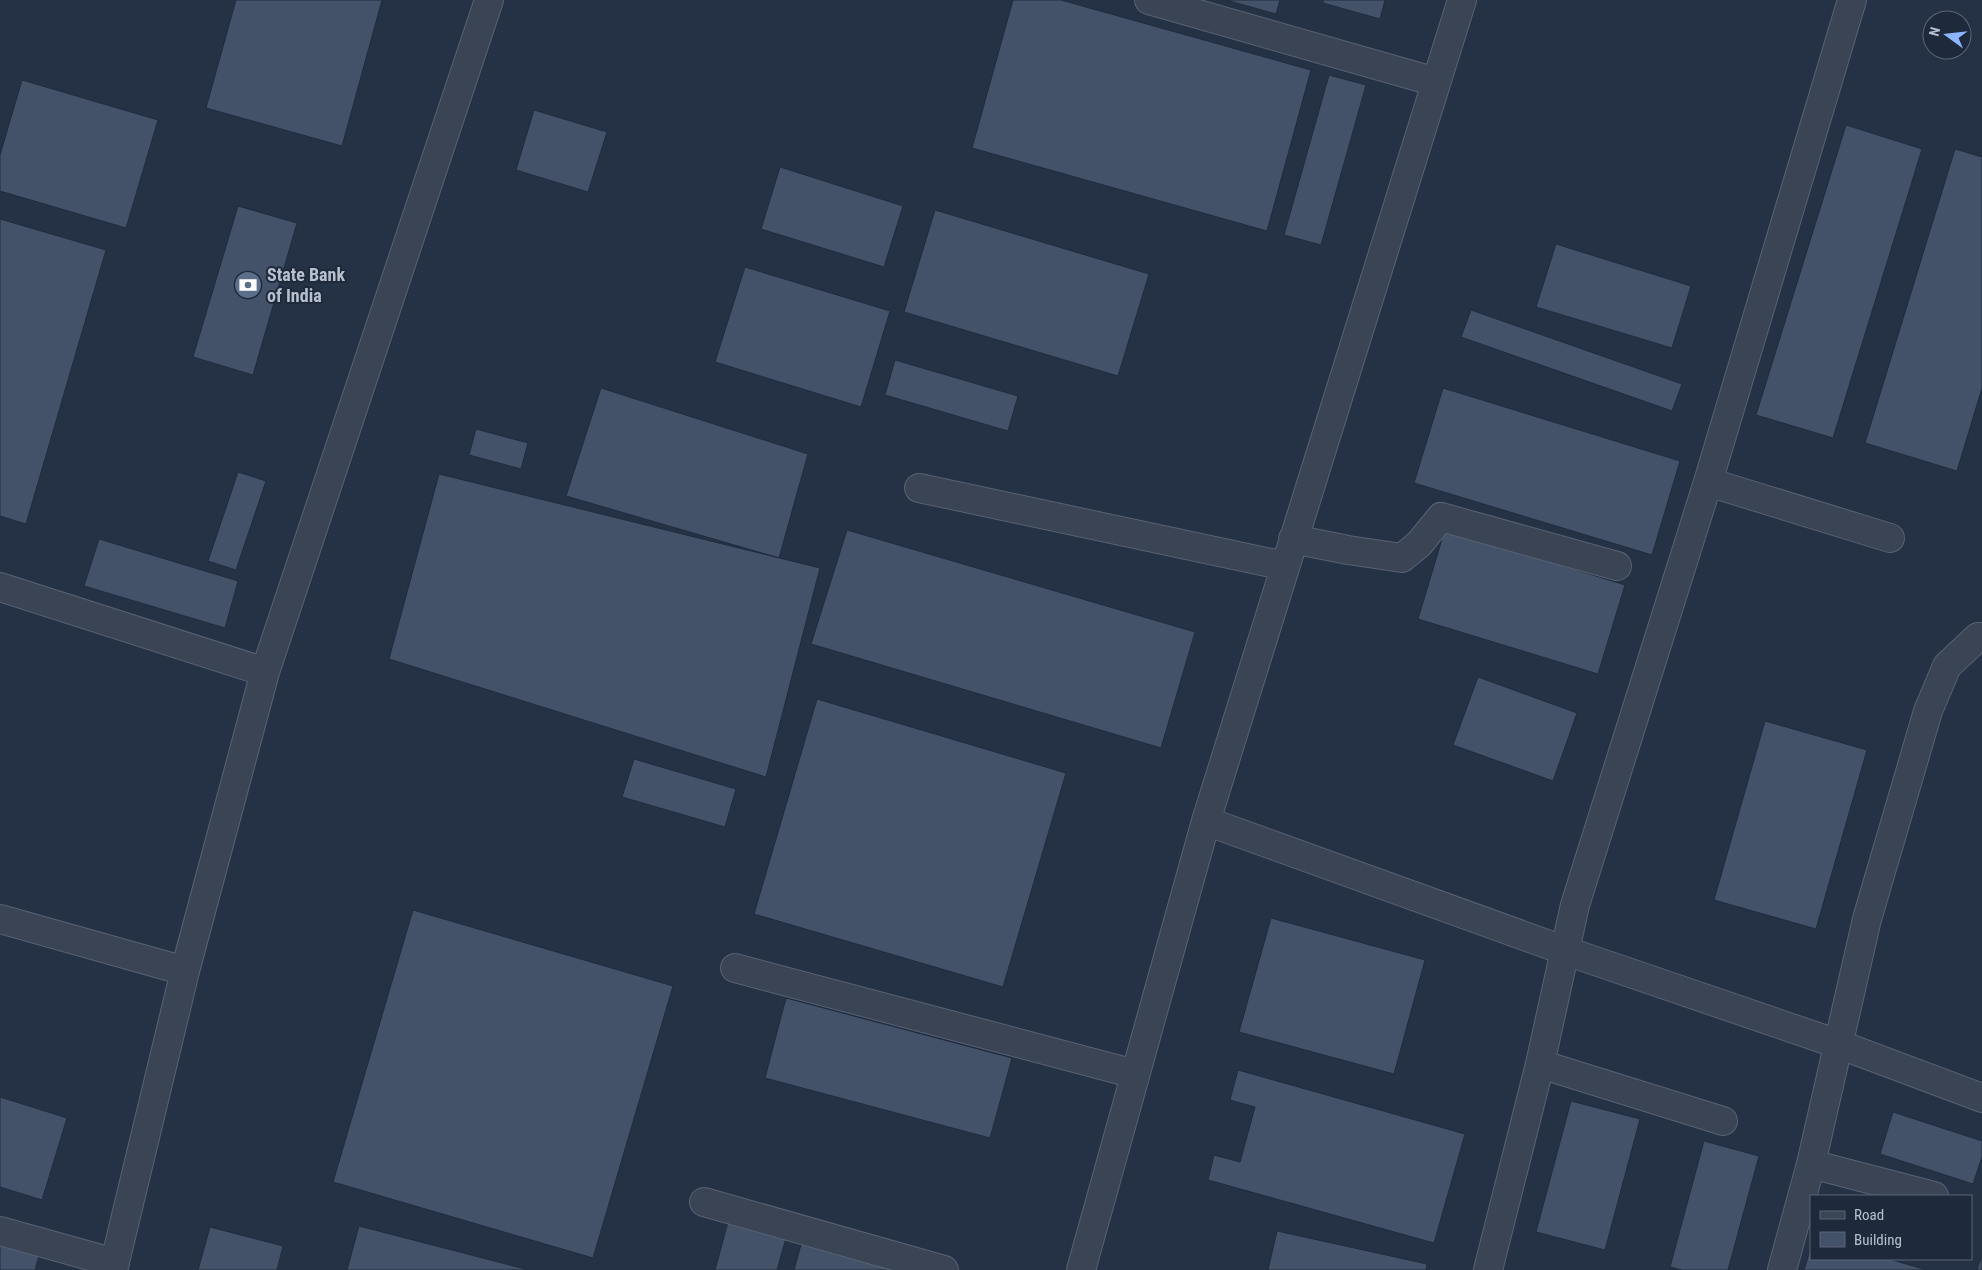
<svg xmlns="http://www.w3.org/2000/svg" width="1982" height="1270" font-family="'Roboto Condensed',sans-serif">
<style>
.building{fill:#445269;stroke:#202b3d}
.lines{fill:none;stroke-linecap:round;stroke-linejoin:round}
.minor-casing{stroke:#586273;stroke-width:30}
.minor{stroke:#3a4455;stroke-width:28}
.labels{text-anchor:middle;stroke-width:4;stroke-linejoin:round;paint-order:stroke}
.poi-label{font-size:18px;font-weight:bold;fill:#b8c0cf;stroke:#1e293b;text-anchor:start}
</style>
<rect width="100%" height="100%" fill="#253246"/>
<path class="building" d="M236,0H382L342,146L206,108Z
M1013,0H1061L1311,70L1267,231L972,148Z
M1226,0H1280L1276,14Z
M1323,0H1385L1380,19L1323,3Z
M1329,75L1366,85L1321,245L1284,235Z
M22,80L158,120L126,228L0,191V155Z
M534,110L607,132L588,192L516,170Z
M1846,125L1922,149L1833,438L1756,415Z
M1955,149L1982,157V388L1957,471L1865,443Z
M780,167L903,206L884,267L761,229Z
M238,206L297,223L253,375L193,357Z
M935,210L1149,274L1118,376L904,312Z
M0,219L106,250L26,524L0,516Z
M1556,244L1691,286L1672,348L1536,307Z
M745,267L890,311L861,407L715,362Z
M1471,310L1682,384L1672,411L1461,337Z
M895,360L1018,396L1008,431L885,395Z
M601,388L808,454L779,558L566,496Z
M1443,388L1680,461L1652,555L1414,483Z
M476,429L528,443L521,469L469,455Z
M238,472L266,481L236,570L208,561Z
M439,474L820,568L766,777L389,659Z
M1445,529L1625,585L1598,674L1418,619Z
M847,530L1195,632L1161,748L811,644Z
M99,539L238,581L225,628L84,586Z
M1478,677L1577,713L1553,781L1453,745Z
M817,699L1066,773L1003,987L754,914Z
M1765,721L1867,750L1816,929L1714,900Z
M634,759L736,789L725,827L622,797Z
M413,910L673,986L593,1258L333,1182Z
M1271,918L1425,960L1394,1074L1239,1032Z
M786,998L1012,1058L990,1138L765,1078Z
M1238,1070L1465,1134L1434,1243L1208,1180L1214,1155L1240,1162L1255,1107L1230,1100Z
M0,1097L67,1118L42,1200L0,1187Z
M1571,1101L1640,1119L1605,1250L1536,1232Z
M1893,1112L1982,1141V1157L1973,1184L1880,1154Z
M1704,1141L1759,1156L1728,1270H1682L1670,1267Z
M728,1222L786,1238L777,1270H715Z
M359,1226L529,1270H347Z
M210,1227L283,1246L277,1270H198Z
M1277,1231L1427,1264L1426,1270H1268Z
M802,1241L908,1270H794Z
M0,1245L39,1256L35,1270H0Z
M1811,1247V1259H1889L1927,1270H1804Z
M1982,1255V1270H1977Z"/>
<g class="lines">
<g class="minor-casing">
<path id="minor" d="M1149,0L1436,82
M1708,482L1890,538
M919,488L1285,566
M1293,539L1348,550L1402,558L1419,544L1441,517L1617,566
M0,587L265,672
M1206,821L1566,951L1838,1044L1982,1098
M0,919L185,971
M735,968L1135,1074
M1540,1064L1723,1121
M1811,1164L1934,1196
M704,1202L944,1270
M0,1231L115,1263
M113,1270L185,971L265,672L489,0
M1081,1270L1206,821L1462,0
M1488,1270L1540,1064L1575,905L1708,482L1852,0
M1782,1270L1811,1164L1867,919L1928,711L1947,666L1978,637H1982"/>
</g>
<use href="#minor" class="minor"/>
</g>
<defs>
<g id="bank-disc" transform="scale(1.4375)"><circle r="9.5" fill="#5c6f8a" stroke="#1e293b"/><path d="M-6-4H6V4H-6ZM0-2.3a2.3 2.3 0 1 0 0 4.6a2.3 2.3 0 1 0 0-4.6Z" fill="#fff"/></g>
</defs>
<g fill-rule="evenodd">
<use href="#bank-disc" x="248" y="285"/>
</g>
<g class="labels">
<g class="poi-label">
<text x="267" y="281">State Bank<tspan x="267" dy="21">of India</tspan></text>
</g>
</g>
<rect x="1810" y="1195" width="162" height="65" fill="#1e293b" stroke="#5c6576"/>
<rect x="1820" y="1211" width="25" height="8" fill="#3a4455" stroke="#5c6576"/>
<text x="1854" y="1220" font-size="15" fill="#b8c0cf">Road</text>
<rect x="1820" y="1232" width="25" height="15" fill="#445269" stroke="#5c6576"/>
<text x="1854" y="1245" font-size="15" fill="#b8c0cf">Building</text>
<g transform="translate(1947 35) rotate(285)"><circle r="24" fill="#1e293b" stroke="#5c6576"/>
<path d="M0-4L9 19L0 12L-9 19Z" fill="#8cb5ff"/>
<text y="-8" font-size="14" font-weight="bold" text-anchor="middle" fill="#b8c0cf">N</text>
</g>
</svg>
